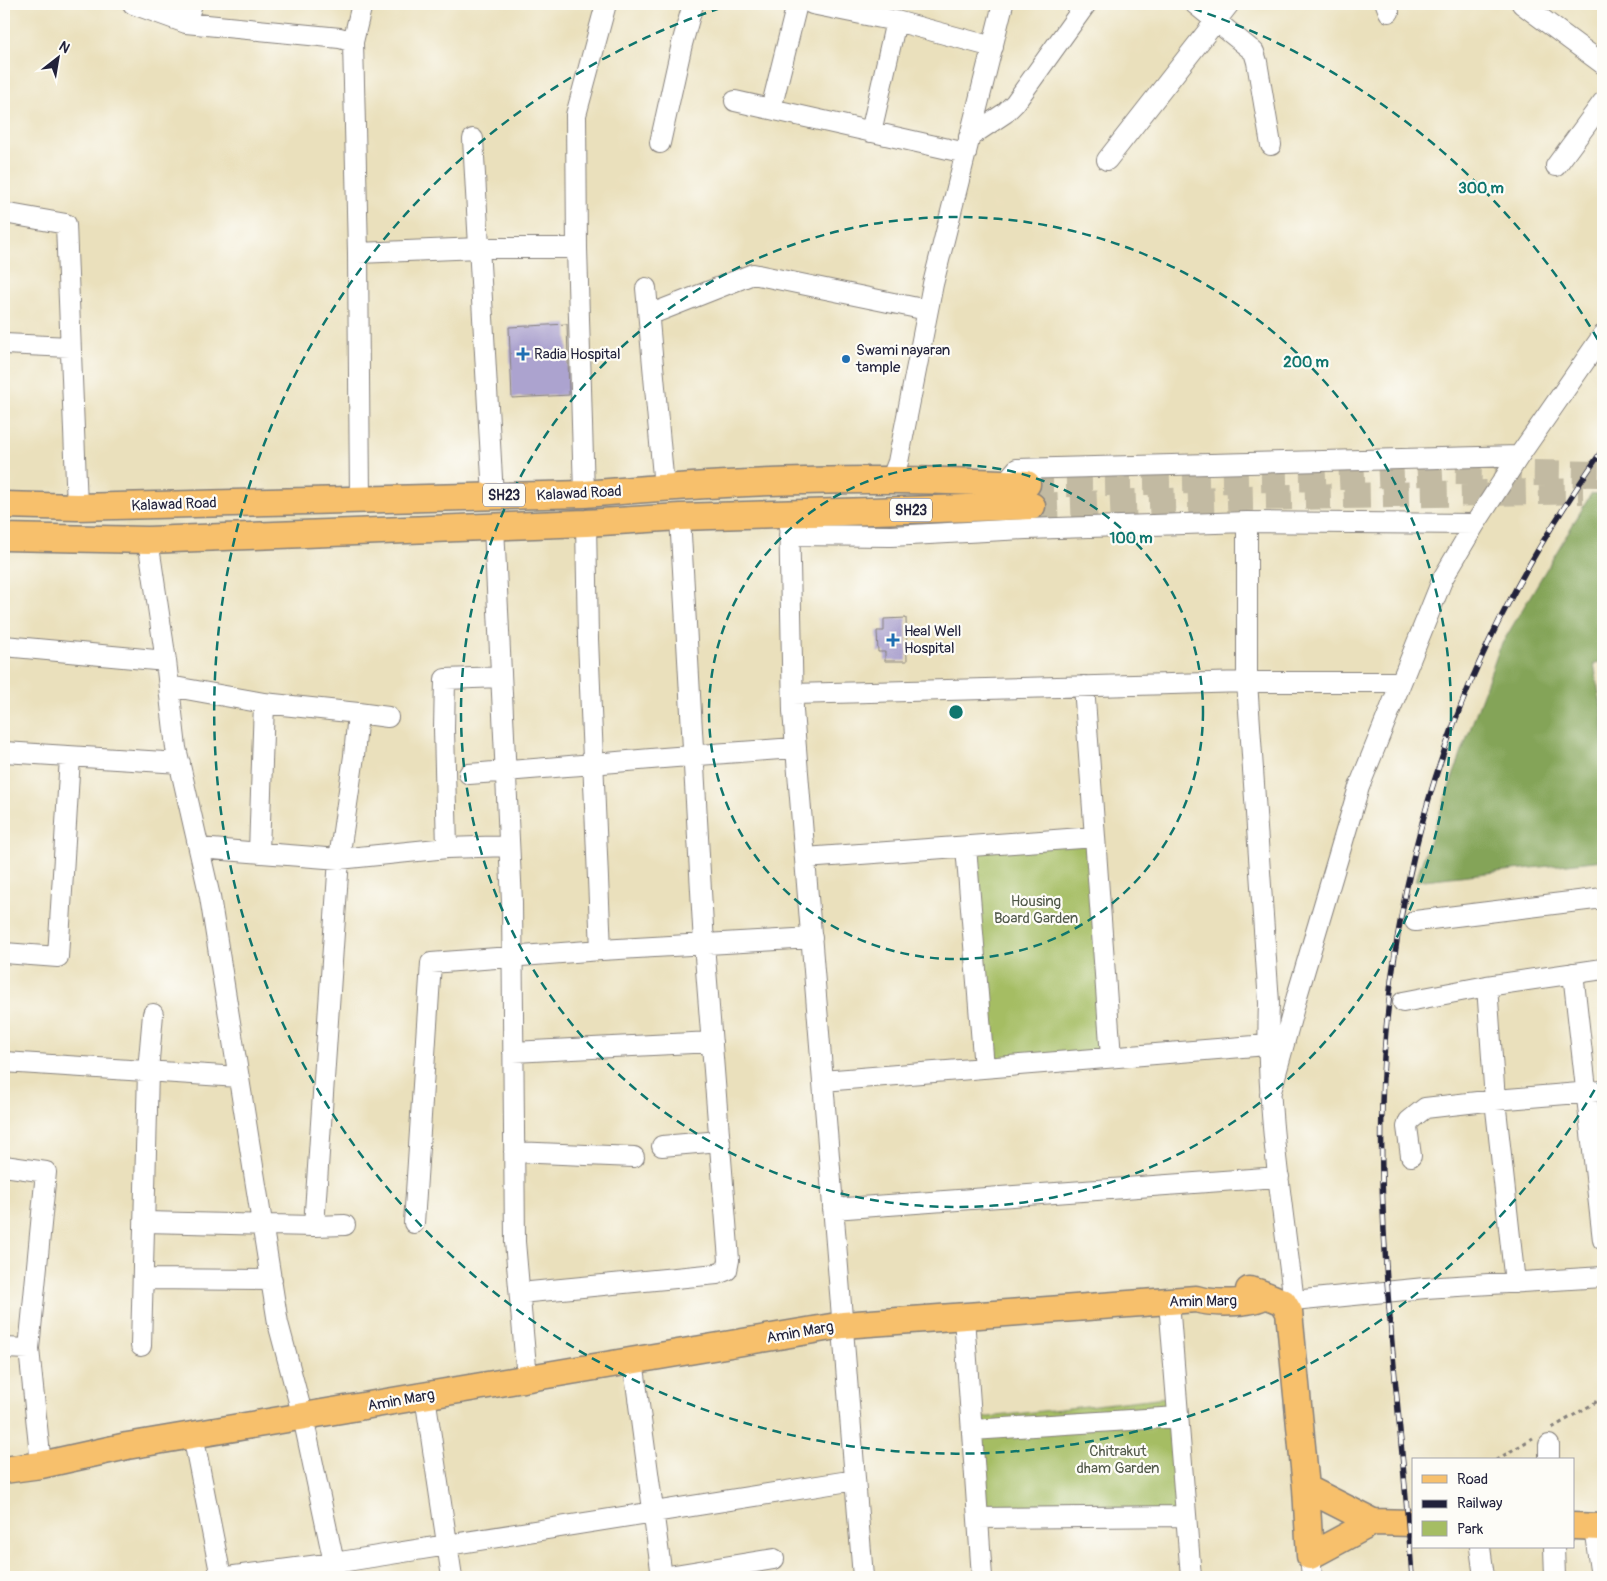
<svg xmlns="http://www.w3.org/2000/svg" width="1607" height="1581" font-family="Pangolin,sans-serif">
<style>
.green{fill:#a5bd63;stroke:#64704f}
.forest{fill:#84a459;stroke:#53634a}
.building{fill:#aca3cf}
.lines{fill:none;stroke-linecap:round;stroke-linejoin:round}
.major-tunnel{stroke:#c2baa2;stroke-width:26;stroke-dasharray:26 13;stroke-linecap:butt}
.minor-casing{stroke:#86817c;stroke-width:22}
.major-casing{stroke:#86817c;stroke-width:29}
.path{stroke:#86817c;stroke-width:3;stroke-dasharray:4 4;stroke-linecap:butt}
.minor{stroke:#fff;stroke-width:20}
.major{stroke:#f7c06c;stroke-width:26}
.rail-casing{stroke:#22223b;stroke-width:5.5}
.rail{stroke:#fdfcf7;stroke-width:4;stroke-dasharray:11;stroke-linecap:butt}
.ring{fill:none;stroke:#0f766e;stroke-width:2.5;stroke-dasharray:9 6}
.poi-dot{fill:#1f6fb2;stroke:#fdfcf7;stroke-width:2}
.labels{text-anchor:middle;stroke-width:4.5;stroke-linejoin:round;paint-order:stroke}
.shield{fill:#fdfcf7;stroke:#646373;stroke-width:1}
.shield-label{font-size:14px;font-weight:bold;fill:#22223b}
.poi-label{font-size:15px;fill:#22223b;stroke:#fdfcf7;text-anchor:start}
.street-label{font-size:15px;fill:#22223b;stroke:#fdfcf7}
.park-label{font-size:15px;fill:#505849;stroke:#fdfcf7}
.centre{fill:#0f766e;stroke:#fdfcf7;stroke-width:2.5}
.ring-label{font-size:15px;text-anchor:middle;font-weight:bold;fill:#0f766e;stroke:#fdfcf7;stroke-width:4.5;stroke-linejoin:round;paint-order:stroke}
</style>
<rect width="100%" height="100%" fill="#fdfcf7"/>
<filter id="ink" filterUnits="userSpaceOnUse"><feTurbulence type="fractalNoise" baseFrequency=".02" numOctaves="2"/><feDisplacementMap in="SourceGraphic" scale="10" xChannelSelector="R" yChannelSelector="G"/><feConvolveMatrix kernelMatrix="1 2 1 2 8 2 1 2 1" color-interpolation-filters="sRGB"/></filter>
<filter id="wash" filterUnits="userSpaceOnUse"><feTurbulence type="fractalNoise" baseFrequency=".0096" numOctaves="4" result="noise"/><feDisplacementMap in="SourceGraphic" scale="20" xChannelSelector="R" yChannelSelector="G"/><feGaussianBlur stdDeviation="1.12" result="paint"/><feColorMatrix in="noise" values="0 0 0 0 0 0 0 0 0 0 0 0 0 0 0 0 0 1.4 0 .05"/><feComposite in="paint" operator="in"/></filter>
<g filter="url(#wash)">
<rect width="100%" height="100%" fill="#eae0bc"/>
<path class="green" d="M1095,837L1111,1057L984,1068L966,847Z
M1176,1396L1186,1516L978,1518L971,1419Z"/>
<path class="forest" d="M1603,493V662L1594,663L1603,718V860L1415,881L1500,647L1591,494Z"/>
<g id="blocks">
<path class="building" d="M567,324L569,395L512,398L509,327Z
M906,618L907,661H885V652H878L877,631H884V619Z"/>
</g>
</g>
<g filter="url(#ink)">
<use href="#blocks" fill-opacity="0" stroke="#86817c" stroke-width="1"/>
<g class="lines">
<path class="major-tunnel" d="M1027,484H1063L1318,478L1446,472L1603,474
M1032,506L1246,498L1583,491"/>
<g class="minor-casing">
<path id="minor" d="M133,4L186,23L340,38L353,42
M812,4L896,21L993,47
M1195,4L1254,52L1257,62L1271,145
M1386,4L1389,12
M1522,4L1603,64
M186,23L192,4
M735,101L966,153
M771,109L797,4
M871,132L896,21
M969,137L1005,113L1015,103L1086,4
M473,139L493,496
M660,143L682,44L693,4
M1107,160L1229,4
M1556,166L1603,102
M4,213L66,224L77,507
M358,253L479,248H577
M646,288L664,487
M649,315L753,274L927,310
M4,344L70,347
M891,480L898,462L933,284L1003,4
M1005,483L1017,469L1519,456
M584,494L577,248L576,115L606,4
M360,499L358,253L353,42L362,4
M789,514L793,711L863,1577
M1247,522V682L1269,1003C1265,1103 1282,1202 1294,1302
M586,523L588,639L601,950
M494,527L512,902L515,1242L527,1378
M789,535L891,536L1026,529L1247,522L1475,524
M148,540L166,661L176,748L210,897L278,1323L303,1417L337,1577
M4,646L166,661
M169,686L264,703L358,713L354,756L339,859L314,1226
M1084,686L1111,1057
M793,694L1247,682H1401
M358,713L388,717
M4,752L180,763
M469,774C578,766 687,755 796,748
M966,847L984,1068
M199,848L339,859L447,848L509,846
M447,848L444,729L445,679L501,677
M259,852L264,703
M805,858L1095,837
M1415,921L1603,898
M4,953L58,957L70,757
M1573,973L1603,1240
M1487,986L1495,1100L1515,1283
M1403,1002L1487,986L1603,969
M513,1052L712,1042
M4,1062L239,1077
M823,1081L1267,1045
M1270,1095L1297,996L1359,787L1443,578L1475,524L1519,456L1603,335
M662,1146L720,1141
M514,1152L634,1157
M1411,1156L1407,1127L1409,1121L1425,1108L1495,1100L1603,1091
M4,1166L46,1172L29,1349L41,1465
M833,1209L1279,1177
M145,1222L314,1226L345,1225
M414,1223L431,963L601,950L812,938
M144,1279L272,1280
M520,1293L717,1274L727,1270L729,1260L704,944L680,517
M1169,1302L1191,1577
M1283,1302L1425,1288L1603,1277
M964,1317L982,1577
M141,1346L148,1071L153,1014
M4,1348L29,1349
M633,1360L662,1577
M425,1396L452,1577
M972,1430L1178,1417
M193,1435L221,1577
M1549,1445V1460
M978,1518L1186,1516
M1594,1527L1601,1577
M1480,1547L1484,1577
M1554,1547L1555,1577
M1310,1556L1312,1577
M227,1577L334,1563L855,1480
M662,1577L774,1559"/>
</g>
<g class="major-casing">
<path id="major" d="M4,505L77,507L584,494C686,485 789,479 891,480C936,480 982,482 1027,484
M4,537L148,540L586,523L680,517L1032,506
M1249,1290C1256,1290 1274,1299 1283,1302L1289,1312L1306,1488L1310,1556L1373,1522
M4,1470L41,1465L127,1446L843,1325L1196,1299C1212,1304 1250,1304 1264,1296
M1306,1488L1373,1522L1413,1523
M1573,1526L1603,1527"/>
</g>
<path class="path" d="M1552,1428L1603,1398
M1496,1460L1533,1438"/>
<use href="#minor" class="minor"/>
<use href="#major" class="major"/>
<g class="rail-casing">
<path id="rail" d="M1412,1577C1402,1420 1378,1263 1382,1105C1386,930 1427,755 1510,600C1537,548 1570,497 1603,449"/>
</g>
<use href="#rail" class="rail"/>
</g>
</g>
<g class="ring">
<circle cx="956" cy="712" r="247"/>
<circle cx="956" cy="712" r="495"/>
<path d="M1602 1077A742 742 0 1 1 733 4M1179 4A742 742 0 0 1 1602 347"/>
</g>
<g class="poi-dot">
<path d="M520.5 346.5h5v5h5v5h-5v5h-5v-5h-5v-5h5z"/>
<circle cx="846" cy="359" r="5"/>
<path d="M890.5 632.5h5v5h5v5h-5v5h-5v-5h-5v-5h5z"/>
</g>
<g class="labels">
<g class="shield">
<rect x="483" y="483.5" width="42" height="23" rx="4"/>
<rect x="890" y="498.5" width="42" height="23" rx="4"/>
</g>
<g class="shield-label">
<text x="504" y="500">SH23</text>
<text x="911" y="515">SH23</text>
</g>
<g class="poi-label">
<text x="856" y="355">Swami nayaran<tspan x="856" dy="17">tample</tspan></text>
<text x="534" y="359">Radia Hospital</text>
<text x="904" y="636">Heal Well<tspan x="904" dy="17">Hospital</tspan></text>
</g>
<g class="street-label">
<text transform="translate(579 493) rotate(-3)" y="5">Kalawad Road</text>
<text transform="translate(174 504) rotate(-2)" y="5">Kalawad Road</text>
<text transform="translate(1203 1301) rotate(-1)" y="5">Amin Marg</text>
<text transform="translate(800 1332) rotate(-10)" y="5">Amin Marg</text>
<text transform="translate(401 1400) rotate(-10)" y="5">Amin Marg</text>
</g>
<g class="park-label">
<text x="1036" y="906">Housing<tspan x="1036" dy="17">Board Garden</tspan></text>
<text x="1118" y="1456">Chitrakut<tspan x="1118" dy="17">dham Garden</tspan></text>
</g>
</g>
<circle cx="956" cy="712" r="8" class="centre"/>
<g class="ring-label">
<text x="1481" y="193">300 m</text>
<text x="1306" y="367">200 m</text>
<text x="1131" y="543">100 m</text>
</g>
<rect width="1607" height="1581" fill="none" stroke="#fdfcf7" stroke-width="20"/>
<rect x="1412" y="1458" width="162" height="90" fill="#fdfcf7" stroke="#a5a5ac"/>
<rect x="1422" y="1475" width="25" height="8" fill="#f7c06c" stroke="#a5a5ac"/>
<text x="1457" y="1484" font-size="15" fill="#22223b">Road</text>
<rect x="1422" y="1500" width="25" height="8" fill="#22223b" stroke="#a5a5ac"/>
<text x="1457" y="1508" font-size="15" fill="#22223b">Railway</text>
<rect x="1422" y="1521" width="25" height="15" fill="#a5bd63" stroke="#a5a5ac"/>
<text x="1457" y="1534" font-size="15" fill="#22223b">Park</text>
<g transform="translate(58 58) rotate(31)" stroke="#fdfcf7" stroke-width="4" paint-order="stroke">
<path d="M0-4L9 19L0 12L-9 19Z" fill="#22223b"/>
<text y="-8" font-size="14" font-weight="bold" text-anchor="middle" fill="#22223b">N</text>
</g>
</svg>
